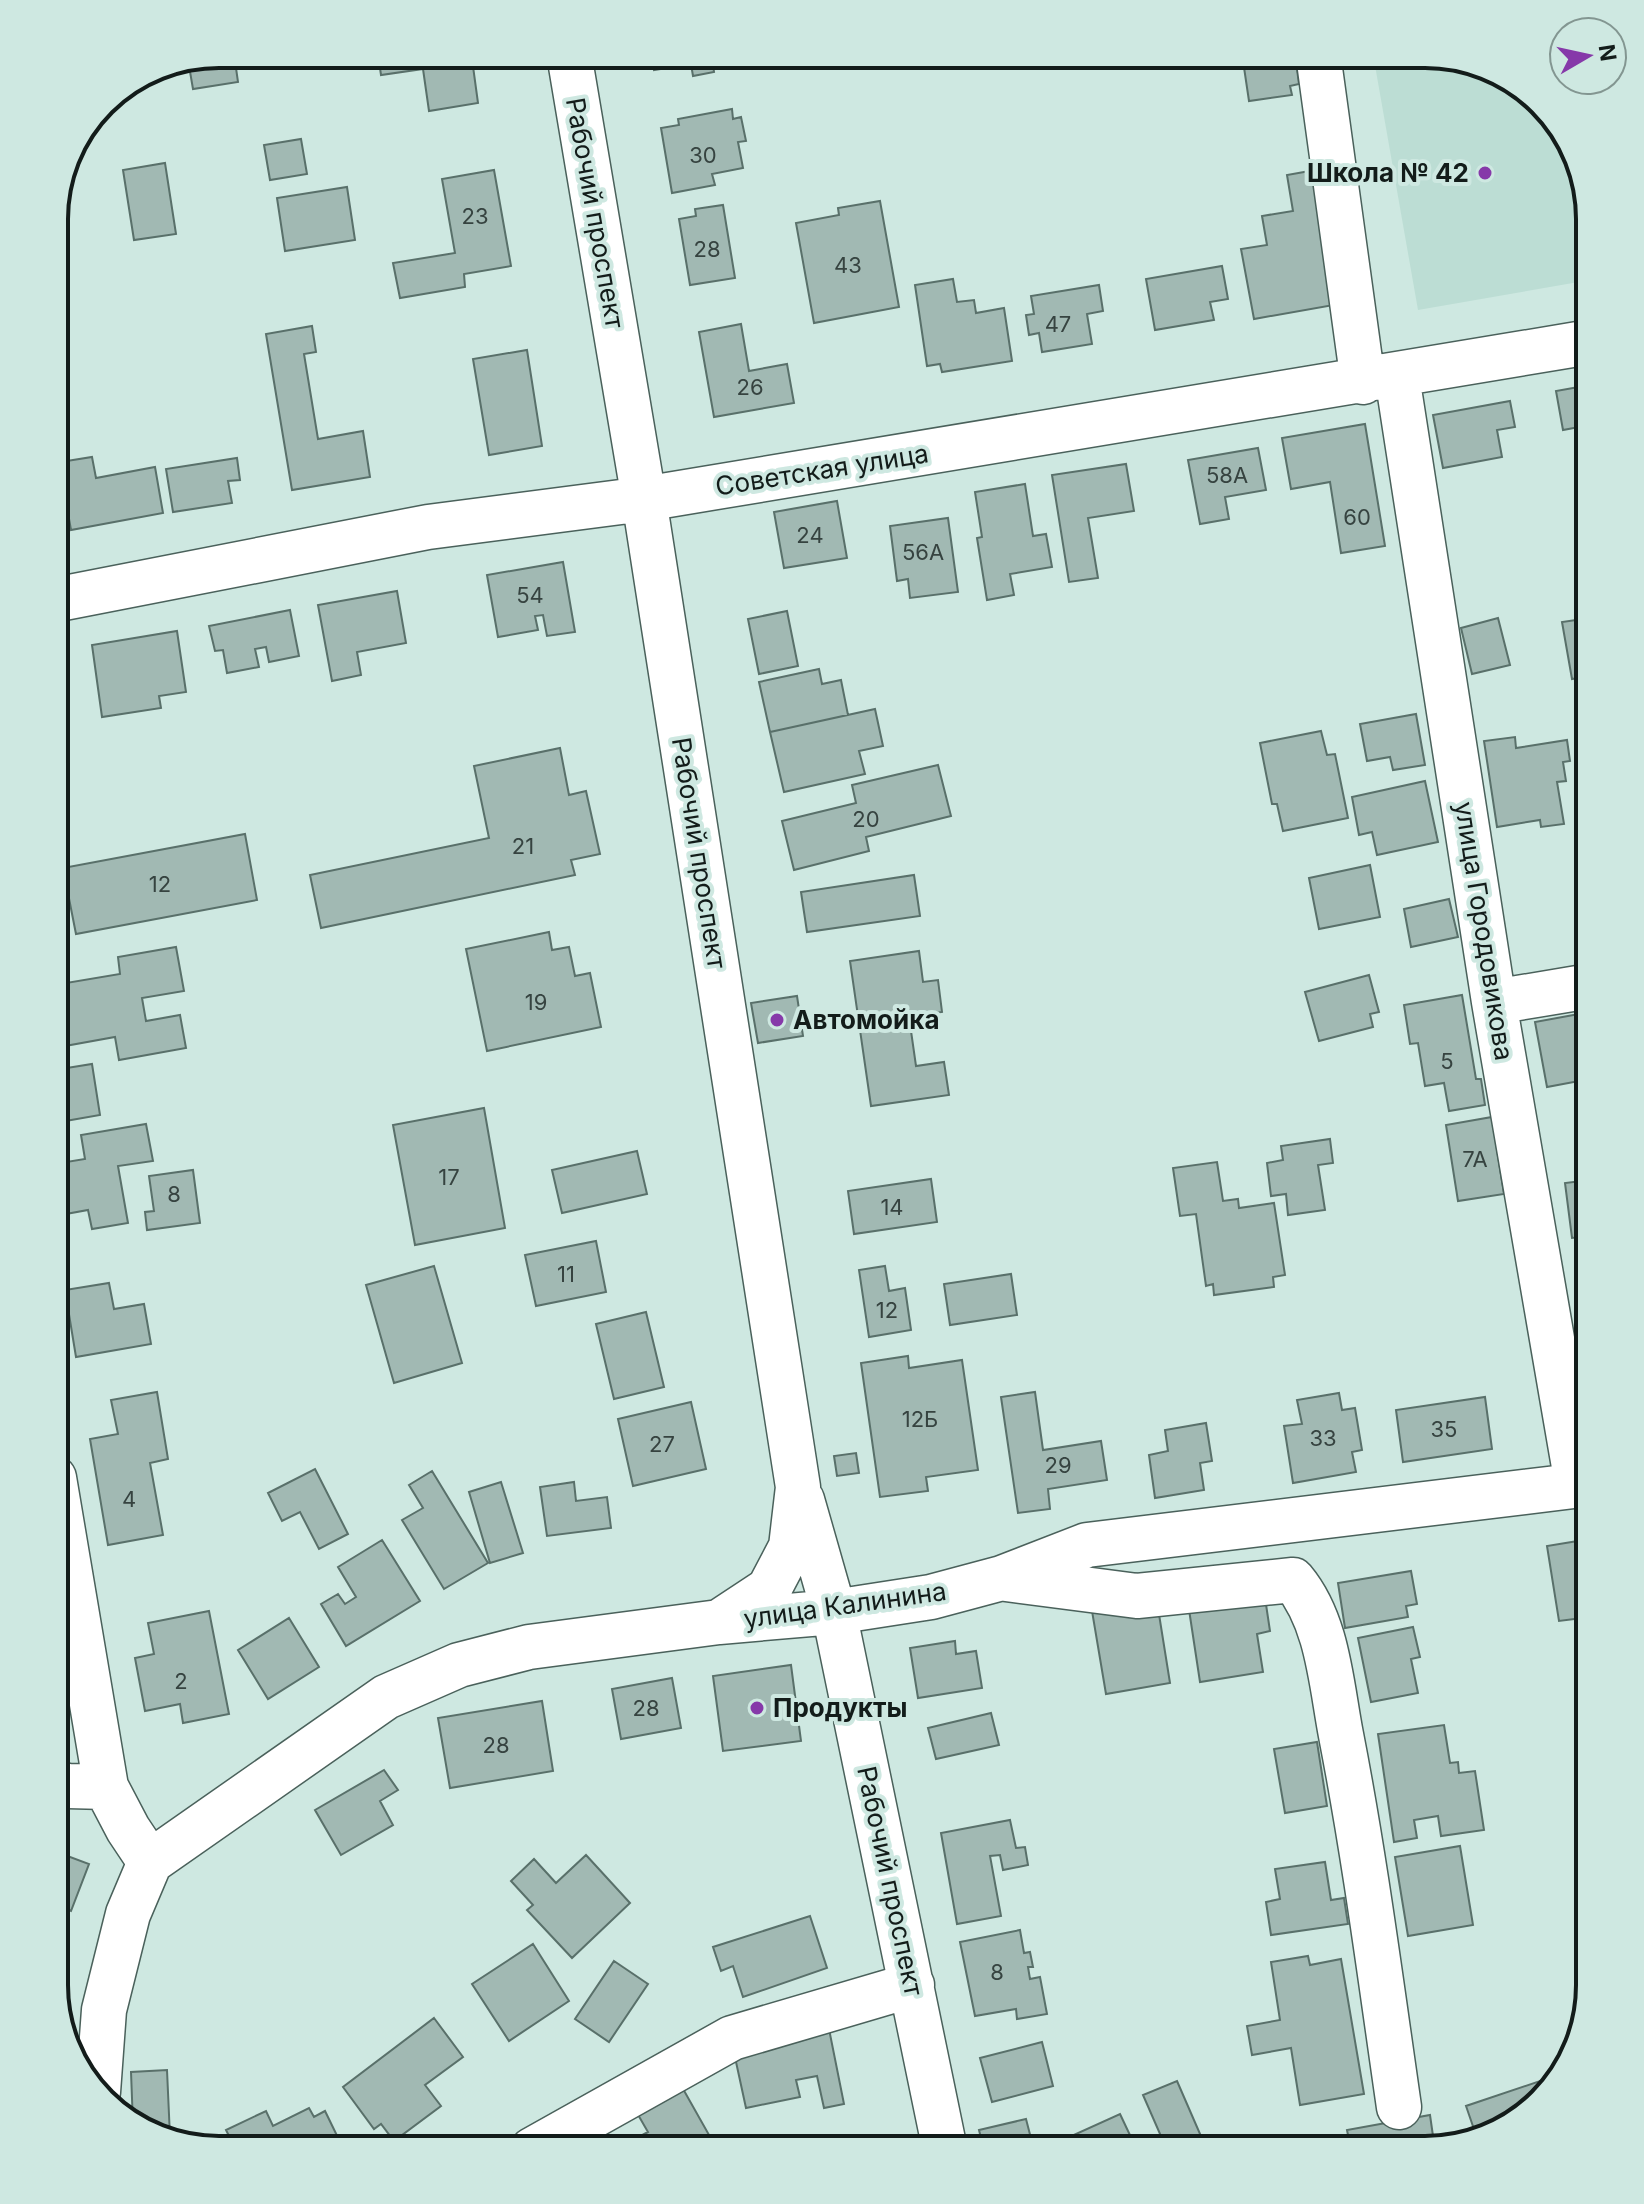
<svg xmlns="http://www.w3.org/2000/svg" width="1644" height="2204" font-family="Inter,sans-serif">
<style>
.built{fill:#bcddd4}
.building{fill:#a1b9b3;stroke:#59706a;stroke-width:2}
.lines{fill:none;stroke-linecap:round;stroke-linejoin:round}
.minor-casing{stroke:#4a615b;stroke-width:47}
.minor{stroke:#fff;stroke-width:44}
.poi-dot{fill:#8639a9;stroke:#cee8e1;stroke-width:3}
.labels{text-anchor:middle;stroke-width:8;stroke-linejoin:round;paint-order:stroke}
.number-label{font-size:22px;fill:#364340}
.poi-label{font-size:26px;font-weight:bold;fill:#131c1a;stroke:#cee8e1;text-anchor:start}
.street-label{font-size:26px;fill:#131c1a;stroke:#cee8e1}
.rim{fill:none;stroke:#131c1a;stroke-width:4}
</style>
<rect width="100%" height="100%" fill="#cee8e1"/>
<path class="built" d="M1373,54H1436L1508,76L1562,128L1590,219V280L1418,310Z"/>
<path class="building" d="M219,54H234L238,82L193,89L188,60Z
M378,54H437L438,64L472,59L478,103L429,111L423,69L381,75Z
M651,54H776L777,60L753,64L752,57L713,64L714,72L693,76L691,64L654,70Z
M1136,54H1178L1137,61Z
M1242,54H1295L1299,84L1290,86L1292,95L1249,101Z
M732,109L733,119L741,117L746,141L738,142L743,168L712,174L715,185L672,193L661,128L679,125L678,119Z
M301,139L307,174L270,180L264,145Z
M165,163L176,234L134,240L123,170Z
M1321,169L1345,303L1254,319L1241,249L1267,245L1262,216L1293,211L1287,175Z
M494,170L511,266L464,274L465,287L400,298L393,263L455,253L442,179Z
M347,187L355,240L285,251L277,198Z
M880,201L899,307L814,323L796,223L839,215L838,208Z
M723,205L735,278L690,285L679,219L696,216L695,209Z
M1222,266L1228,299L1210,302L1214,320L1155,330L1146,279Z
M953,279L957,302L974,300L976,313L1004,308L1012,361L942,372L940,364L927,366L915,285Z
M1099,285L1103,311L1087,314L1092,344L1042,352L1039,333L1029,335L1026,315L1034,314L1031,296Z
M741,324L749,371L787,364L794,403L714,417L699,332Z
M312,326L316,352L304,354L318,439L363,431L370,477L292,490L266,334Z
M527,350L542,446L489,455L473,359Z
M1590,385V425L1563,430L1556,391Z
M1510,401L1515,427L1497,430L1502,457L1443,468L1433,415Z
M1365,424L1385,546L1341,553L1330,482L1291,489L1282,438Z
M1258,448L1266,490L1225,497L1229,519L1200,524L1188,460Z
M92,457L96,478L155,467L163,513L71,530L63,485L56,486L54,463Z
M237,458L240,480L228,481L232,503L173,512L166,469Z
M1126,464L1134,511L1088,518L1098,578L1069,582L1052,475Z
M1025,484L1033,536L1046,534L1052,567L1010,574L1014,595L987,600L977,538L982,537L975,492Z
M837,501L847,558L784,568L774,512Z
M948,518L958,592L910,598L908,579L897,581L890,526Z
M563,562L575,632L547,636L543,615L535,616L538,630L498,637L487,575Z
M397,591L406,643L357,652L361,675L332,681L318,605Z
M290,610L299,656L269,662L266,647L255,649L259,667L227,673L223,650L215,651L209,626Z
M787,611L798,666L759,674L748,619Z
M1498,618L1510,665L1472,674L1461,628Z
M1590,618V676L1572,679L1562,622Z
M177,631L186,692L159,696L161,708L102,717L92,645Z
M819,669L822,684L841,680L848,715L770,732L759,682Z
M875,709L883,746L859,751L865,774L784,792L770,732Z
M1416,714L1425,765L1393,770L1390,757L1367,761L1360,724Z
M1321,731L1327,755L1335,754L1348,818L1283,831L1277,804H1272L1260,743Z
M1515,737L1516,748L1567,740L1570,761L1563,762L1566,781L1557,782L1564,824L1541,827L1540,820L1497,827L1484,741Z
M560,748L569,795L586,791L600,854L571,860L575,875L321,928L310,875L489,838L474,766Z
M938,765L951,816L866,837L869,851L794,870L782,821L856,803L852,785Z
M1425,781L1438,842L1377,855L1372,832L1359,835L1352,797Z
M245,834L257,900L76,934L63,868Z
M1370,865L1380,917L1319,929L1309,878Z
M914,875L920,916L807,932L801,892Z
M1449,899L1458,937L1411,947L1404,909Z
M549,932L552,950L569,947L575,976L590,973L601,1027L487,1051L466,949Z
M176,947L184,991L142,998L146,1021L180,1015L186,1048L119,1060L115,1037L54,1048V985L120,974L118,957Z
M919,951L923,982L938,980L942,1012L909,1017L916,1066L944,1062L949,1095L871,1106L850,961Z
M1369,975L1379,1012L1370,1014L1373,1027L1319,1041L1305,992Z
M1462,995L1476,1079H1481L1485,1105L1449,1111L1444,1083L1425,1086L1418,1043L1410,1044L1404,1005Z
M797,996L803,1036L758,1043L751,1003Z
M1590,1012V1079L1547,1087L1535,1022Z
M92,1064L100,1115L54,1123V1070Z
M484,1108L505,1228L415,1245L393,1125Z
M1492,1117L1504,1194L1458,1201L1446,1125Z
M146,1124L153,1161L118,1166L128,1223L92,1229L88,1210L55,1216L54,1164L85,1159L81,1135Z
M1330,1139L1333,1163L1318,1165L1325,1210L1288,1215L1286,1194L1271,1196L1267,1163L1283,1160L1281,1146Z
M637,1151L647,1194L562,1213L552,1170Z
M1217,1162L1223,1201L1238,1199L1239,1208L1274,1203L1285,1275L1273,1277L1274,1287L1214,1295L1213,1284L1206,1286L1196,1214L1180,1216L1173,1168Z
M193,1170L200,1223L147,1230L145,1212L154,1211L149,1176Z
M931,1179L937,1222L854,1234L848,1191Z
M1590,1180V1236L1572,1238L1565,1183Z
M596,1241L606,1292L536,1306L525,1255Z
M434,1266L462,1363L394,1383L366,1285Z
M885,1266L889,1291L905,1288L911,1330L869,1337L859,1270Z
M1011,1274L1017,1315L950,1325L944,1284Z
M109,1283L114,1309L144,1304L151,1344L76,1357L65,1290Z
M646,1312L664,1387L614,1399L596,1324Z
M908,1356L909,1368L962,1360L978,1470L926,1477L928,1491L880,1497L861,1363Z
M157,1392L168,1459L150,1463L163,1535L108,1545L90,1439L118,1434L111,1400Z
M1035,1392L1043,1450L1101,1441L1107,1480L1048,1489L1050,1509L1018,1513L1001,1397Z
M1339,1393L1342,1410L1355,1408L1362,1450L1352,1452L1356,1472L1293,1483L1284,1426L1302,1424L1297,1400Z
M1485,1397L1492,1449L1403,1462L1396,1410Z
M691,1402L706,1469L633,1486L618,1419Z
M1206,1423L1212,1461L1200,1463L1204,1490L1155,1498L1149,1455L1168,1451L1165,1430Z
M856,1453L859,1473L837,1476L834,1456Z
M315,1469L348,1534L319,1549L300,1512L282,1521L268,1493Z
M432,1471L488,1563L444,1589L402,1520L423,1508L409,1485Z
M501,1482L523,1553L490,1563L469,1492Z
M574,1482L576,1501L607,1497L611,1528L547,1536L540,1487Z
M1590,1539V1617L1559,1621L1547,1546Z
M382,1540L420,1601L346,1646L321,1604L338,1594L345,1604L356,1597L338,1567Z
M1411,1571L1417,1604L1406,1606L1408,1617L1345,1628L1338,1583Z
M1264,1591L1270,1631L1257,1634L1263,1672L1200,1682L1188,1603Z
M1158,1608L1170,1683L1106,1694L1092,1611Z
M209,1611L229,1714L183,1723L180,1704L145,1711L135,1658L154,1654L148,1623Z
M289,1618L319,1667L268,1699L238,1650Z
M1413,1627L1420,1657L1411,1659L1418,1693L1371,1702L1358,1638Z
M955,1641L956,1654L976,1651L982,1688L918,1698L910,1648Z
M791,1665L801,1741L723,1751L713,1676Z
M672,1678L681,1728L621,1739L612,1689Z
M542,1701L553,1771L450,1788L438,1718Z
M991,1713L999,1745L936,1759L928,1728Z
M1444,1725L1450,1763L1458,1762L1459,1773L1475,1771L1484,1830L1441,1836L1438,1816L1414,1820L1417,1838L1394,1842L1378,1734Z
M1317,1742L1327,1806L1285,1813L1274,1749Z
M384,1770L398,1790L380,1801L393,1825L341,1855L315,1810Z
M1010,1820L1016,1848L1025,1847L1028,1865L1003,1870L1000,1855L990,1856L1001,1916L957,1924L941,1833Z
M1460,1846L1473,1925L1408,1936L1395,1857Z
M54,1851L89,1864L71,1911L54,1904Z
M586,1855L630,1903L572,1958L527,1910L533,1905L511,1881L534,1859L556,1883Z
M1325,1862L1331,1900L1344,1898L1348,1924L1271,1935L1266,1902L1280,1899L1275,1869Z
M810,1916L827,1968L743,1997L733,1966L721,1971L713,1947Z
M1020,1930L1024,1953L1030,1952L1033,1967H1028L1030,1979L1040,1977L1047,2014L1017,2019L1016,2009L975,2016L960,1942Z
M533,1944L569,2001L509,2041L472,1984Z
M1308,1956L1310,1965L1341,1959L1364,2094L1300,2105L1291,2048L1252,2055L1247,2026L1280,2020L1271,1962Z
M614,1961L648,1984L609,2042L575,2019Z
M434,2018L463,2057L425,2085L441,2106L394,2141L381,2124L374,2129L343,2087Z
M829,2029L844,2104L824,2108L817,2076L796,2080L800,2097L746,2108L733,2048Z
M1042,2042L1053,2086L992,2102L980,2058Z
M167,2070L170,2137L133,2125L131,2072Z
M1561,2074L1516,2122L1476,2135L1466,2106Z
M678,2080L713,2142L698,2150H638L633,2140L648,2132L633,2106Z
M1177,2081L1207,2150H1167L1143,2095Z
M309,2108L314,2117L325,2111L344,2150H236L226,2130L266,2111L273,2126Z
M1120,2114L1137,2150H1059L1056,2143Z
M1430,2115L1433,2136L1445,2134L1446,2144L1426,2150H1351L1347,2130Z
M1026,2119L1034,2150H984L979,2130Z"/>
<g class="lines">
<g class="minor-casing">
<path id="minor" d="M569,54L644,499L798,1487L791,1547L769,1589L719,1622
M1318,54L1363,382
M1397,376L1494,1002L1577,1484
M54,600L428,527L644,499L1590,342
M1494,1002L1590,986
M54,1478L106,1787L128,1829L150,1862L128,1914L104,2010L98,2092
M802,1500L834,1612L945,2150
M1006,1579L1137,1596L1293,1580C1328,1622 1331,1683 1341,1735C1365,1858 1381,1983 1399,2107
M54,1783L68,1786L106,1787
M150,1862L386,1697L459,1665L529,1647L719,1622L834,1612L931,1597L1002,1578L1087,1545L1590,1484
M532,2150L732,2038L912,1985"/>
</g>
<use href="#minor" class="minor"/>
</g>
<g class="poi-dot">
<circle cx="1485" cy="173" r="8"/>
<circle cx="777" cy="1020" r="8"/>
<circle cx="757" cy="1708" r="8"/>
</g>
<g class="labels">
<g class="number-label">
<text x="703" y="163">30</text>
<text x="475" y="224">23</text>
<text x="707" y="257">28</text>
<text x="848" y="273">43</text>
<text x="1058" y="332">47</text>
<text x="750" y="395">26</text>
<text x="1227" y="483">58А</text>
<text x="1357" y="525">60</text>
<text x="810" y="543">24</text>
<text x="923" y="560">56А</text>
<text x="530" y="603">54</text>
<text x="866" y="827">20</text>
<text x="523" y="854">21</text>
<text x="160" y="892">12</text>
<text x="536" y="1010">19</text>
<text x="1447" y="1069">5</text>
<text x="1475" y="1167">7А</text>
<text x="449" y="1185">17</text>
<text x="174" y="1202">8</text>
<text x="892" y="1215">14</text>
<text x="566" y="1282">11</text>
<text x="887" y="1318">12</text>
<text x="920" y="1427">12Б</text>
<text x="1444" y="1437">35</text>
<text x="1323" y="1446">33</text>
<text x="662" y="1452">27</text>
<text x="1058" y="1473">29</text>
<text x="129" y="1507">4</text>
<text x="181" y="1689">2</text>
<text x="646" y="1716">28</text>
<text x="496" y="1753">28</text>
<text x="997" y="1980">8</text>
</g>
<g class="poi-label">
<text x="1469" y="182" text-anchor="end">Школа № 42</text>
<text x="793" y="1029">Автомойка</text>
<text x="773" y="1717">Продукты</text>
</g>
<g class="street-label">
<text transform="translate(595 213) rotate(80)" y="9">Рабочий проспект</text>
<text transform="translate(822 470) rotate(-9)" y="9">Советская улица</text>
<text transform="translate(699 853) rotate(81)" y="9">Рабочий проспект</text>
<text transform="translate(1484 931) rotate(81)" y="9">улица Городовикова</text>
<text transform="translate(845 1605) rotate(-8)" y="9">улица Калинина</text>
<text transform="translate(890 1881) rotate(78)" y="9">Рабочий проспект</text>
</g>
</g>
<path d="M0 0H1644V2204H0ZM219 68H1425A151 151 0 0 1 1576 219V1985A151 151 0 0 1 1425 2136H219A151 151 0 0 1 68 1985V219A151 151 0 0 1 219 68Z" fill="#cee8e1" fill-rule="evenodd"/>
<path class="rim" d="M219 68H1425A151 151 0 0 1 1576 219V1985A151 151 0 0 1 1425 2136H219A151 151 0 0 1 68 1985V219A151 151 0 0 1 219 68Z"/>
<g transform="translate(1588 56) rotate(81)"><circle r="38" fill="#cee8e1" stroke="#839691" stroke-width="2"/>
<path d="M0-6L14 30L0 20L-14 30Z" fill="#8639a9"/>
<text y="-12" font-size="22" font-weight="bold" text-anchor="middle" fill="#131c1a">N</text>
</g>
</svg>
